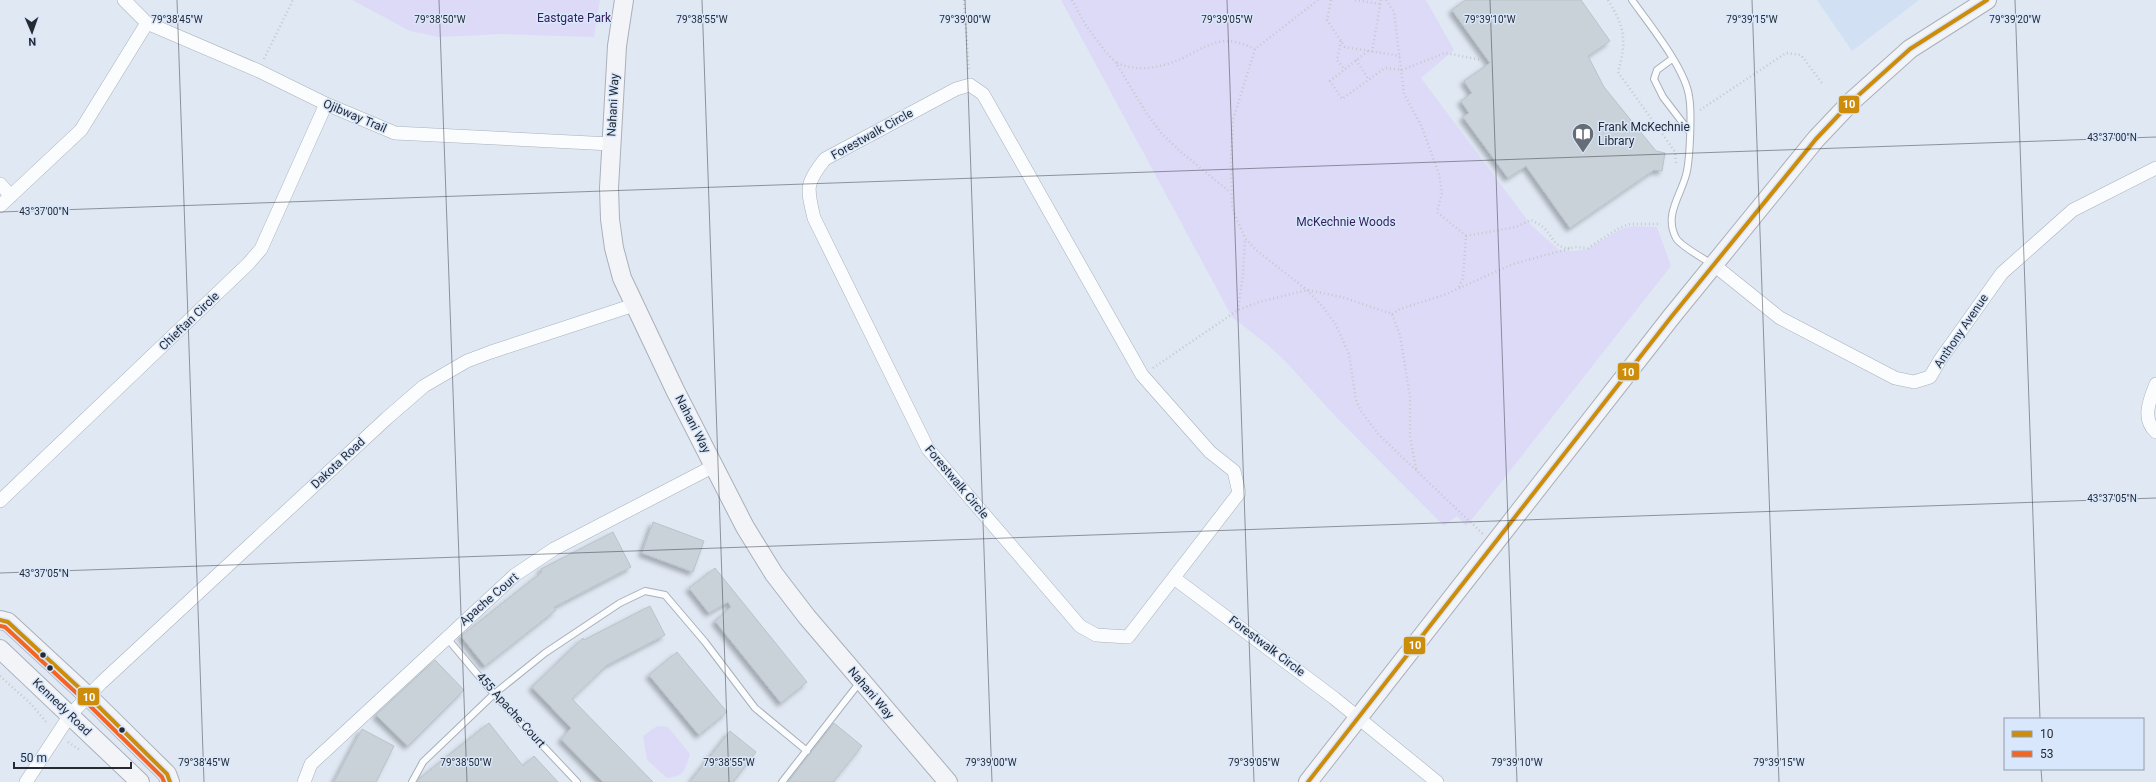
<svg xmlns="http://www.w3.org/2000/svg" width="2156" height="782" font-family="Roboto,sans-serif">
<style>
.built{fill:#d2e0f3}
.green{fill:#dddaf8}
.building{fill:#c9d1d9;stroke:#bac2c9;filter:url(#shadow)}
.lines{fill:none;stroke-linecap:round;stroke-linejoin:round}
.lane-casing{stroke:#aab0b9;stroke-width:8}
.street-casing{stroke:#aab0b9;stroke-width:14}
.secondary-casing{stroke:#aab0b9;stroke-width:20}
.path{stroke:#c4c8cc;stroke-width:2.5;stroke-dasharray:1 3;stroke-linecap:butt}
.lane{stroke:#fafcfd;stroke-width:6}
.street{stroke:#fafcfd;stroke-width:13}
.secondary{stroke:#f3f4f8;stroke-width:18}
.bus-1-casing{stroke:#d8e7fb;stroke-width:7}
.bus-2-casing{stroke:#d8e7fb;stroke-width:7}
.bus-1{stroke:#cd8d0a;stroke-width:4}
.bus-2{stroke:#f26522;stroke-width:4}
.ticks{fill:none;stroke:#262b33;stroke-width:1;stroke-opacity:0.45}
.bus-dot{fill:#262b33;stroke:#d8e7fb;stroke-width:1.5}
.labels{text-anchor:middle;stroke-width:3;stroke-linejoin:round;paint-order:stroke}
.park-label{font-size:12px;fill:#351e5c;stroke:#d8e7fb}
.street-label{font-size:12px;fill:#262b33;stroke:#d8e7fb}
.poi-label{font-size:12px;fill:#262b33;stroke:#d8e7fb;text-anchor:start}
.ticks-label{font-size:10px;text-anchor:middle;fill:#262b33;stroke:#d8e7fb;stroke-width:3;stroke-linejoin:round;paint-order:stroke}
.line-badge{stroke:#d8e7fb;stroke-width:1.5}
.badge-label{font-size:11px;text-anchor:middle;font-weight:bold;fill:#fff}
</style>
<defs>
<filter id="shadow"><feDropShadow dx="-3.5" dy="3.5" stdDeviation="2" flood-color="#0004"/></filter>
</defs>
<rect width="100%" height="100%" fill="#e0e8f3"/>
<path class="built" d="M1817,0H1919L1852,51Z"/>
<path class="green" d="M352,0H600L594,37L502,34L439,37L410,31Z
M1061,0H1426L1454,50L1421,78L1531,225L1559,250L1573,251L1587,249L1621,229L1634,226L1657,227L1671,266L1473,518L1466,526L1457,516L1444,526L1336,417L1287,363L1269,346L1232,317Z
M657,726L668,727L690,754C685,770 685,776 667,778L647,760L643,736Z"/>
<path class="building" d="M1465,0H1581L1610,41L1588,56L1604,87L1656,151L1665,153L1662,171L1654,170L1570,228L1526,166L1508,178L1463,117L1469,113L1461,101L1472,93L1464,81L1490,63L1452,10Z
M653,522L704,541L693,572L642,553Z
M613,532L631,567L554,607L556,610L485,666L461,636L542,572L541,569Z
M715,568L807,682L781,703L715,621L731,607L728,602L709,613L689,588Z
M650,606L665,635L607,665L572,699L653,782H603L561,739L571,728L532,687L583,638L584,640Z
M677,652L727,712L699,735L649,675Z
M435,660L464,690L408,746L376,715Z
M489,723L523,766L534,756L558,782H417L420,778Z
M834,723L862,746L833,782H788Z
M362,729L394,746L376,782H334Z
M730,731L756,752L733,782H690Z"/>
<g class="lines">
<g class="lane-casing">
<path id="lane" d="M1632,0C1649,24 1685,68 1689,96C1692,111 1690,161 1686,175C1680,197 1664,215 1676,238C1680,246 1705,259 1713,265
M1672,59L1657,70L1654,79L1663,97L1689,131
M446,637L494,694L577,782
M412,782L423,762L494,694L545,653L620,603L645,591L665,595L705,642L755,708L807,751
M782,782L860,682"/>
</g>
<g class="street-casing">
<path id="street" d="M124,0L147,23L259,71L326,104L395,133L611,144
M970,85L983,94L1142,375L1210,452L1234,471L1239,493L1128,637L1096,635L1080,626L928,449L814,218C807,188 805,184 825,159L956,89Z
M0,184L11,196
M0,206L81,130L147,23
M1714,265L1780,318L1895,378L1914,382L1930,377L1940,360L2002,273L2073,210L2156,168
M2156,384C2150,399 2141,419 2156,432
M0,501L248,264L261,249L326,104
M1174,578L1334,698L1437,782
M26,782L70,715L101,683L387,418L424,386L467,361L491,352L634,305
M304,782L311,764L515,575L554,549L714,466"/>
</g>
<g class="secondary-casing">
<path id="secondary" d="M624,0L617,46L609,188L610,219L614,248L622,278L675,390L745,527L774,574L807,617L948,782
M0,620L8,622L88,696L167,774L170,782
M0,649L140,782
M1308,782L1672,316L1816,139L1852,101L1910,49L1987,0"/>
</g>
<path class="path" d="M964,0L969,71
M1072,0L1085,24L1105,51L1116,63L1147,114L1162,134L1181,152L1230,192
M1318,0L1255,49L1233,120L1231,159L1232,208L1245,238L1256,250L1307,290L1323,307L1336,325L1349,354L1356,400L1361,411L1379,435L1483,534
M1331,0L1327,20L1345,47L1400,56
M1355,0L1380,4
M1386,0L1394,12L1404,94L1421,125L1439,174L1442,193L1437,212L1466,236L1463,278L1458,289
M1608,0C1625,28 1627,40 1618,72L1675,152L1676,165
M1341,41L1337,60L1344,69
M1368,51L1330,81L1342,99L1385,68L1402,70L1445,53L1482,60
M1372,52L1381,0
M264,59L293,0
M1356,60L1369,80
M1117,63C1142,74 1168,66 1191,54C1202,48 1213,42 1226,41C1236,41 1246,45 1255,49
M1700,110L1786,53L1801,55L1822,83
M1660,130L1672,126
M1466,236L1516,227L1531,220C1535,222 1539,224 1543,227C1553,235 1552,248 1570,248
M1238,310L1243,274L1245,239
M1392,314L1400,309L1444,295L1513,264L1575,247L1588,248L1619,228L1630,224H1661
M1153,368L1238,310L1259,302L1307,290L1342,297L1392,314L1400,335L1410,397V438L1417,472
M0,676L31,704L48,724
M68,742L80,750"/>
<use href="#lane" class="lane"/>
<use href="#street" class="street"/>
<use href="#secondary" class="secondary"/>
<g class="bus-1-casing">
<path id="bus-1" d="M0,620L8,622L88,696L167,774L170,782
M1308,782L1672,316L1816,139L1852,101L1910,49L1987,0"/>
</g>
<g class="bus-2-casing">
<path id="bus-2" d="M0,626L5,627L84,700L162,777L164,782"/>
</g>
<use href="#bus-1" class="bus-1"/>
<use href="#bus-2" class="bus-2"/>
</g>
<path class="ticks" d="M177,0L204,782M439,0L467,782M702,0L729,782M965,0L992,782M1227,0L1254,782M1490,0L1517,782M1752,0L1779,782M2015,0L2040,719M0,212L2156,137M0,573L2156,498M2041,769L2042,782"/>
<defs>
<g id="library-pin" transform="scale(1.15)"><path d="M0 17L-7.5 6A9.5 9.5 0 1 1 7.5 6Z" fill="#676d76" stroke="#d8e7fb"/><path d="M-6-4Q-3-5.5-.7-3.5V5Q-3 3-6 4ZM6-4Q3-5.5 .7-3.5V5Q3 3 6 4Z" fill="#fff"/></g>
</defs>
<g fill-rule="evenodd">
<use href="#library-pin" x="1583" y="134"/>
</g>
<g class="bus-dot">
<circle cx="43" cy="655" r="3.5"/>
<circle cx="50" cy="668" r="3.5"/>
<circle cx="122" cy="730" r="3.5"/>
</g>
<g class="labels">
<g class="park-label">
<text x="574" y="22">Eastgate Park</text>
<text x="1346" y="226">McKechnie Woods</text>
</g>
<g class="street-label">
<text transform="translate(613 105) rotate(-87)" y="4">Nahani Way</text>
<text transform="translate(355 116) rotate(23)" y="4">Ojibway Trail</text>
<text transform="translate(872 134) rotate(-29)" y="4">Forestwalk Circle</text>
<text transform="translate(189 321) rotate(-44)" y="4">Chieftan Circle</text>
<text transform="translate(1961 331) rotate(-56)" y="4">Anthony Avenue</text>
<text transform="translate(693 424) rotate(63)" y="4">Nahani Way</text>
<text transform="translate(338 463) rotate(-43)" y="4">Dakota Road</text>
<text transform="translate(957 482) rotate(50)" y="4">Forestwalk Circle</text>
<text transform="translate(489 599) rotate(-41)" y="4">Apache Court</text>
<text transform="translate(1267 646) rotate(37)" y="4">Forestwalk Circle</text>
<text transform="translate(871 693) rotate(50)" y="4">Nahani Way</text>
<text transform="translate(62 707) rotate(44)" y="4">Kennedy Road</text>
<text transform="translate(511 710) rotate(48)" y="4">455 Apache Court</text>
</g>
<g class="poi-label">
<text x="1598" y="131">Frank McKechnie<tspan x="1598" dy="14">Library</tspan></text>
</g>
</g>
<g class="ticks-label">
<text x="177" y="23">79°38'45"W</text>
<text x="440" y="23">79°38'50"W</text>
<text x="702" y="23">79°38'55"W</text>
<text x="965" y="23">79°39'00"W</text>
<text x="1227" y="23">79°39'05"W</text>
<text x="1490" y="23">79°39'10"W</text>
<text x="1752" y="23">79°39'15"W</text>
<text x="2015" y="23">79°39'20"W</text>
<text x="2112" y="141">43°37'00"N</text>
<text x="44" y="215">43°37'00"N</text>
<text x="2112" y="502">43°37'05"N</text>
<text x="44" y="577">43°37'05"N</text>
<text x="204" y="766">79°38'45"W</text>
<text x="466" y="766">79°38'50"W</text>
<text x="729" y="766">79°38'55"W</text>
<text x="991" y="766">79°39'00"W</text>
<text x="1254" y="766">79°39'05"W</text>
<text x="1517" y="766">79°39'10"W</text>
<text x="1779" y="766">79°39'15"W</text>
</g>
<g class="line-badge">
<rect x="1838" y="95" width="22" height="19" rx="4" fill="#cd8d0a"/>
<rect x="1617" y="362" width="23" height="19" rx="4" fill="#cd8d0a"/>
<rect x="1403" y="636" width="23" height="19" rx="4" fill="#cd8d0a"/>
<rect x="77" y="687" width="23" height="19" rx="4" fill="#cd8d0a"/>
</g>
<g class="badge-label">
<text x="1849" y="108">10</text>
<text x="1628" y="376">10</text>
<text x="1415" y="649">10</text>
<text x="89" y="701">10</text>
</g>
<rect x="2004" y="718" width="140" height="52" fill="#d8e7fb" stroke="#919cab"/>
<rect x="2012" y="731" width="20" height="6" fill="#cd8d0a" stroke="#919cab"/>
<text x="2040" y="738" font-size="12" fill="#262b33">10</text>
<rect x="2012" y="751" width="20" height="6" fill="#f26522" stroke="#919cab"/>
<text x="2040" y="758" font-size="12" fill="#262b33">53</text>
<g transform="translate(32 32) rotate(178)" stroke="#d8e7fb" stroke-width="3" paint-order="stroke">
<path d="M0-3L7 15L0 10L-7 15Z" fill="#262b33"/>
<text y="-6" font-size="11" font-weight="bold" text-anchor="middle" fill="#262b33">N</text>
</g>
<path d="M14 762v6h117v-6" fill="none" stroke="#262b33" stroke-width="2"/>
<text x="20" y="762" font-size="12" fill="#262b33" stroke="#d8e7fb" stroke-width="3" paint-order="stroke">50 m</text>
</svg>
